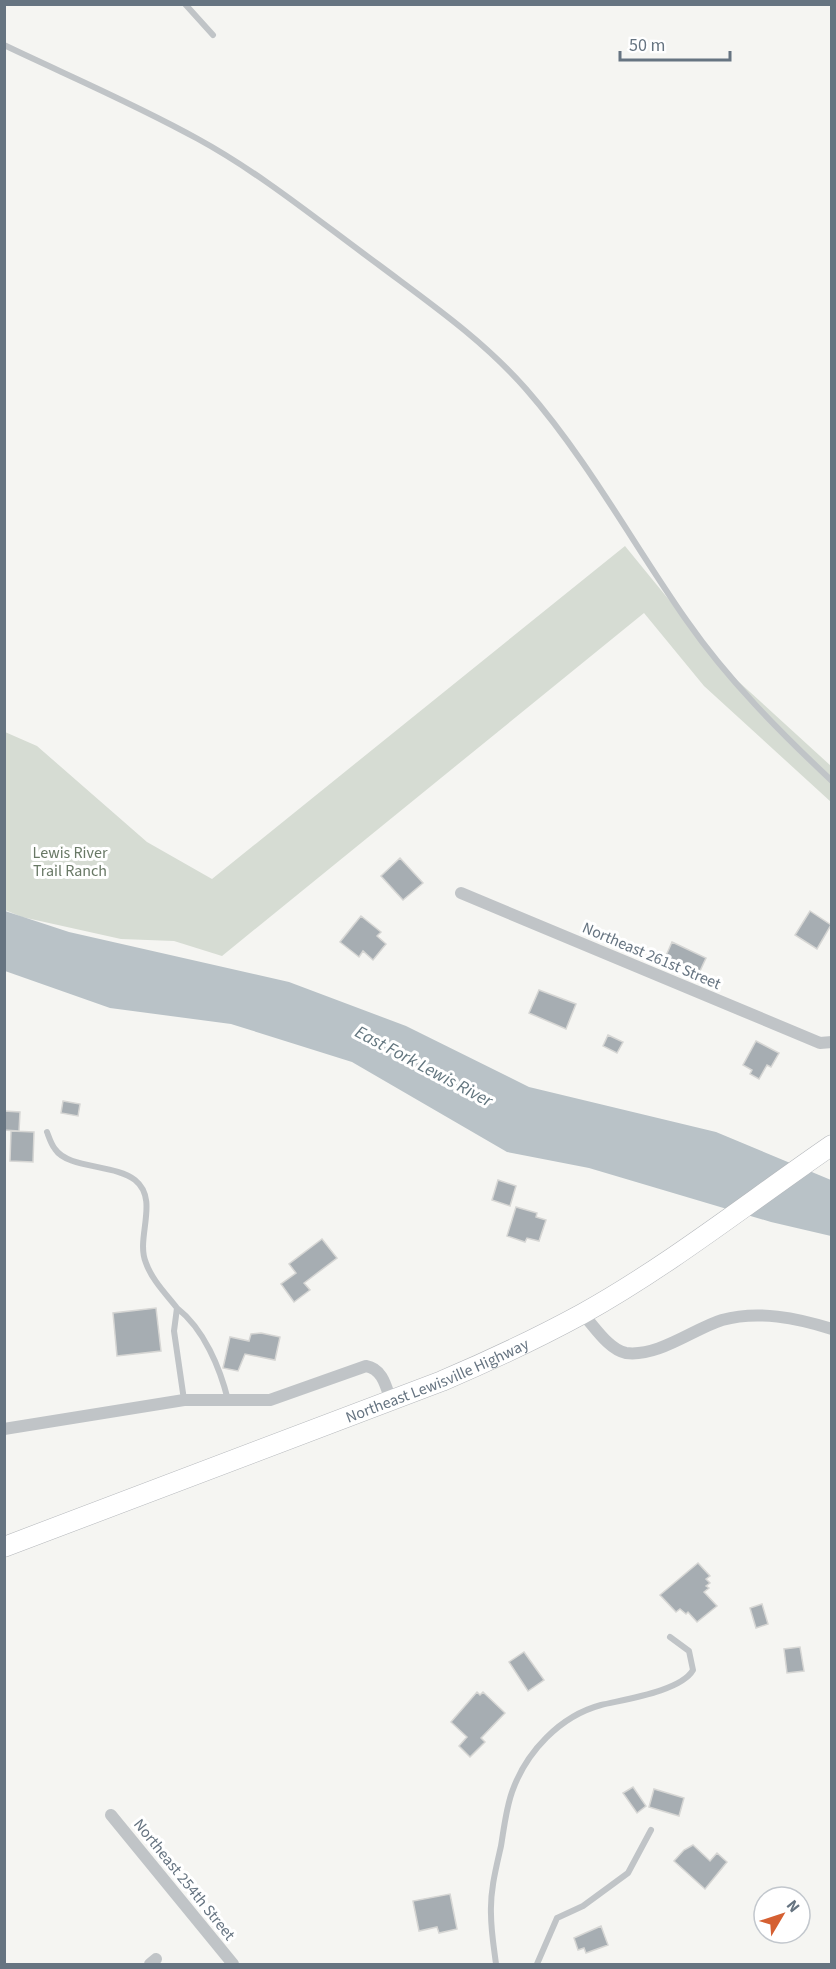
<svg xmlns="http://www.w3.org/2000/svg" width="836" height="1969" font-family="'Source Sans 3',sans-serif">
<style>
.green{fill:#d6dcd3}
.water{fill:#b9c2c7}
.building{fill:#a6adb2;stroke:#d6d6d4;stroke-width:1.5}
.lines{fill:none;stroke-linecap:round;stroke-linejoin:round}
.primary-casing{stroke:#b4b7bb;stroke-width:21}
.lane{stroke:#c0c4c7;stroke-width:6}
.street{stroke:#c0c4c7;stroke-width:12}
.primary{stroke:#fff;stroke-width:20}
.labels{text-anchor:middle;stroke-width:6;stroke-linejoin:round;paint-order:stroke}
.park-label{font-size:16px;fill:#687865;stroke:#fff}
.street-label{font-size:16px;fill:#667481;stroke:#fff}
.water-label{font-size:18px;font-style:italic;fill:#62757e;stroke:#fff}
</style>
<rect width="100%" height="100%" fill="#f5f5f2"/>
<path class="green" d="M625,546L728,672L831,766V802L704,686L644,613L222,956L174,941L121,939L22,917L5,910V732L37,746L147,842L212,879Z"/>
<path class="water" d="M5,911L69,932L289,982L406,1026L529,1087L716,1132L831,1180V1236L771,1222L589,1168L507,1152L352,1062L231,1024L110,1008L5,971Z"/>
<path class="building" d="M400,858L423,883L403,900L381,876Z
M810,911L831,925L817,949L795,935Z
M361,916L381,932L377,936L386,944L373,960L363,951L359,957L340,942Z
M672,942L706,958L699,973L665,958Z
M539,990L576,1004L566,1029L529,1013Z
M608,1035L623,1042L617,1053L603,1046Z
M756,1041L779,1053L771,1067L767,1065L759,1079L750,1074L752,1070L743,1065Z
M63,1101L80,1104L78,1116L61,1113Z
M4,1111L20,1112L19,1131L4,1130Z
M11,1131L34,1132L33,1162L10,1161Z
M498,1180L516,1186L510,1206L492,1200Z
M516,1207L537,1213L536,1217L546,1220L539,1241L527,1238L525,1242L507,1236Z
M322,1239L337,1258L304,1283L310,1290L294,1302L281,1284L296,1273L289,1264Z
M156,1308L161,1351L117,1356L113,1313Z
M261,1333L280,1337L275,1360L245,1354L238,1371L223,1368L230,1337L249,1341L251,1334Z
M698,1563L710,1576L706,1579L710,1583L706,1586L709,1588L704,1592L717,1606L697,1622L688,1612L686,1614L680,1609L676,1612L660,1595Z
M762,1604L768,1624L756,1628L750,1608Z
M800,1647L804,1671L787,1673L784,1649Z
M524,1652L544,1680L528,1691L509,1662Z
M477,1692L480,1695L483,1692L505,1713L481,1738L485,1742L470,1757L459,1746L467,1737L451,1722Z
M633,1787L646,1806L637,1813L623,1793Z
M654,1789L684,1798L679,1816L649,1807Z
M693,1845L710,1861L717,1853L727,1862L705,1889L674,1861L684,1850Z
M450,1894L457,1929L439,1933L437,1927L419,1931L413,1901Z
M601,1926L608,1945L586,1953L584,1948L578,1950L574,1938Z"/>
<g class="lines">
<g class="primary-casing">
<g id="primary">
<path id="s1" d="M4,1547L442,1381C489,1361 536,1339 582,1314C670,1265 749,1202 832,1145"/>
</g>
</g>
<path class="lane" d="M185,4L213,35
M4,45C69,76 135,104 198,139C262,174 320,222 379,265C431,304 483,340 526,389C588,460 633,544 687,621C728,680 780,732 832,781
M47,1132C49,1137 51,1144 55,1149C68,1169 115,1164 135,1180C160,1200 135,1238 146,1263C152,1280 166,1294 177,1308L174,1331L184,1400
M177,1308C204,1329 220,1368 228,1400
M496,1964C494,1948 491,1931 491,1914C490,1891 496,1868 501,1846C504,1828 506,1809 512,1792C526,1752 560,1716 601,1705C626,1699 681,1691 693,1670L689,1651L670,1637
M537,1964L557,1918L583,1906L628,1873L651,1830"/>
<path class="street" d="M461,893L820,1043L832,1042
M582,1313C594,1326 609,1350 626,1353C659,1357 693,1329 722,1320C758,1310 797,1318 832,1329
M4,1429L184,1400H270L366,1366C383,1369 386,1387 391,1401
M111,1815L233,1964
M150,1964L156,1959"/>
<use href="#primary" class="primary"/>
</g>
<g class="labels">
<g class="park-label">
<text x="70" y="858">Lewis River<tspan x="70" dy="18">Trail Ranch</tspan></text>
</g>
<g class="street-label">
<text transform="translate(652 955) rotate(23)" y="6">Northeast 261st Street</text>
<text dy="6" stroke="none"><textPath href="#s1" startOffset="464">Northeast Lewisville Highway</textPath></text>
<text transform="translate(185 1879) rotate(51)" y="6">Northeast 254th Street</text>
</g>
<g class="water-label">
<text transform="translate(424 1066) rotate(28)" y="6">East Fork Lewis River</text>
</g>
</g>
<rect width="836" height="1969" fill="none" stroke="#667481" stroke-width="12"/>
<g transform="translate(782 1915) rotate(51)"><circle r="28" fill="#ffffff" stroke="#c2c7cd" stroke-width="1.5"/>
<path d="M0-4.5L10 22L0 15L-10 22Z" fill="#d56032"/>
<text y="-9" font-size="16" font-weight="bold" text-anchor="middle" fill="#667481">N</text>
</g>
<path d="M620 51v9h110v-9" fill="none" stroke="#667481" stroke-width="3"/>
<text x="629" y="51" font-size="18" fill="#667481" stroke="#ffffff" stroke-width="4.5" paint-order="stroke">50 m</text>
</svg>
